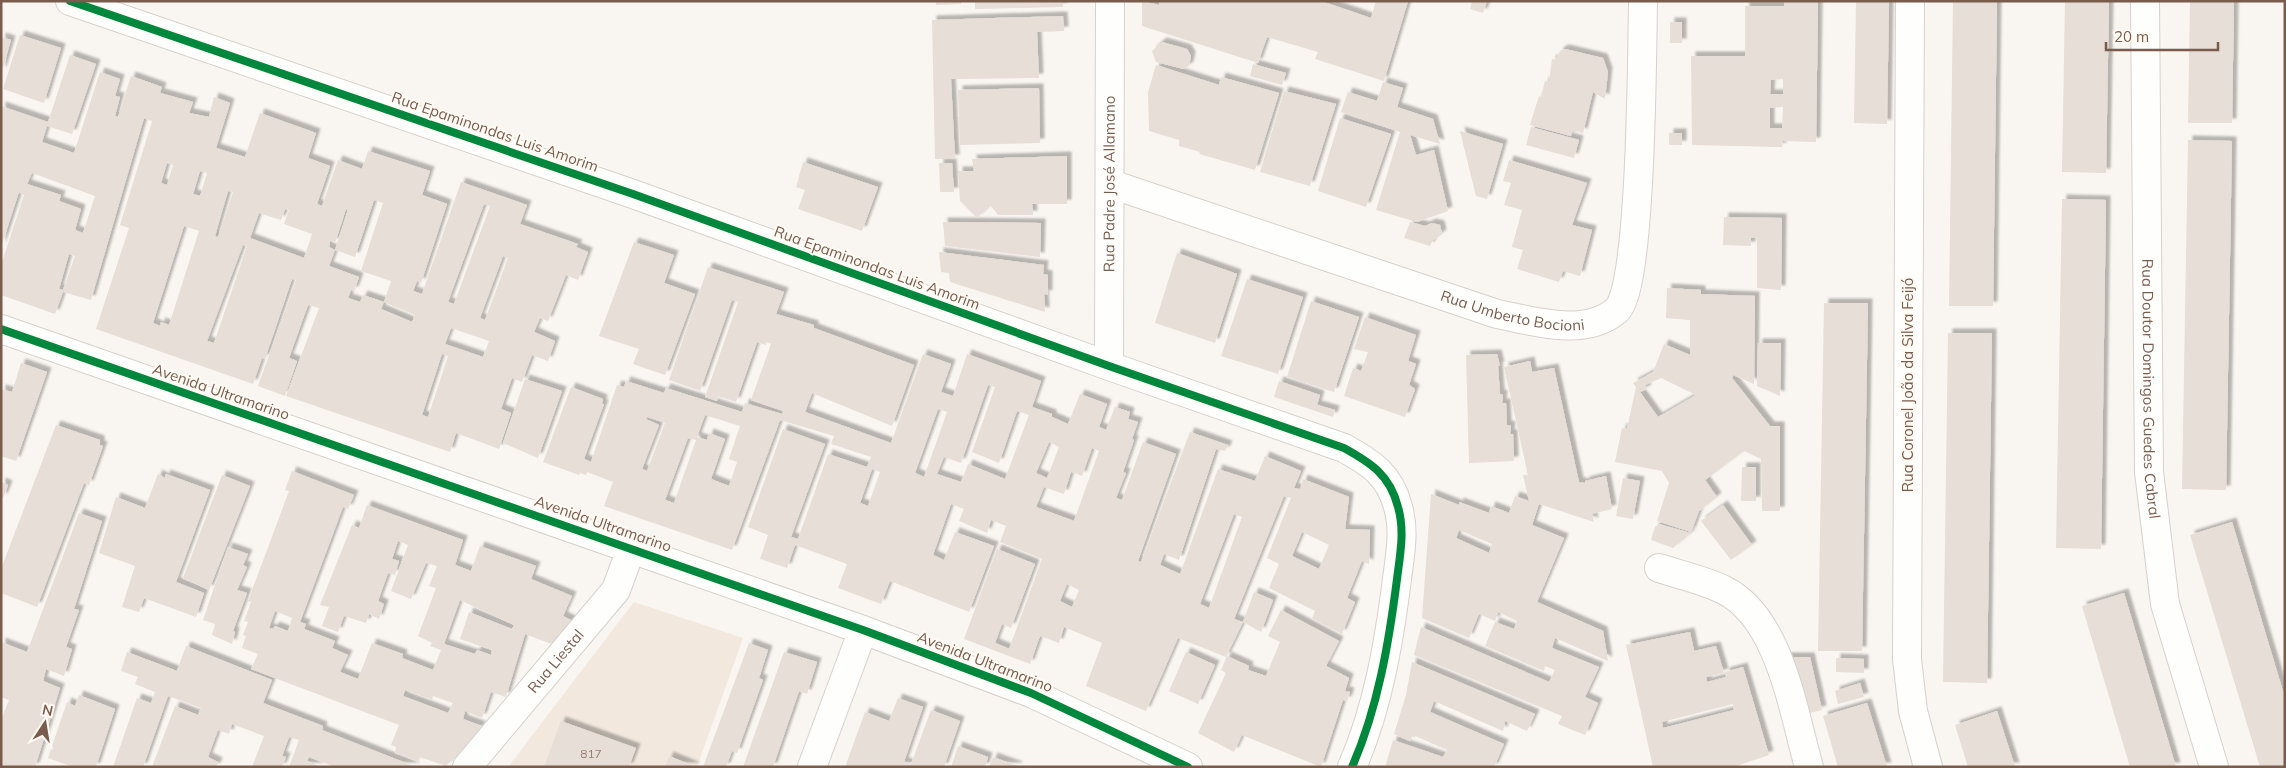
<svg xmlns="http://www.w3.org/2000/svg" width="2286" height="768" font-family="Mulish,sans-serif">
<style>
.residential{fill:#f2e8de}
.building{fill:#e6ded7;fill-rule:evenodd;filter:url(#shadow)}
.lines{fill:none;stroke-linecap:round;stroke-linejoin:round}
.minor-casing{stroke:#d7d1cb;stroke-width:30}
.minor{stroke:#fefefd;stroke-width:28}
.cycleway-casing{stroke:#fffaf3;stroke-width:11}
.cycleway{stroke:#00873e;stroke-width:8}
.labels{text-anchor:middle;stroke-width:4;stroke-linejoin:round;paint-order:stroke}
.number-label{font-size:12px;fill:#977e72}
.street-label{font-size:15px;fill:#7a5c4d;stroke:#fffaf3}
</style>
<defs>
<filter id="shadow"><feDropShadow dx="4.5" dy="-4.5" stdDeviation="1" flood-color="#0004"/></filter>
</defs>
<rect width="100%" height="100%" fill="#f9f5f0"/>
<path class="residential" d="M634,602L743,638L697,767L669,756L665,767H508Z"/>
<path class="building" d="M936,1H961V4L936,5Z
M975,1H1063V7L975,9Z
M1142,1L1159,5L1160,1H1321L1371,18L1376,1H1408L1384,81L1315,59L1318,52L1267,37L1258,63L1142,26Z
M1472,1H1487L1483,13L1470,9Z
M1784,1H1818L1816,142L1783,141L1782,147L1692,145L1691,56H1745V6H1784ZM1783,79V94H1770L1771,80ZM1783,107L1782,128H1770V108Z
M1856,1H1889L1887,124L1854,123Z
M1953,1H1997L1993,306H1949Z
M2065,1H2109L2106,173L2062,172Z
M2190,1H2234L2232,123H2188Z
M1063,16L1064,31L1037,32L1039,78L951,79L955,159H935L932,20Z
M1670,22H1682V43H1670Z
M20,35L61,48L44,103L3,89Z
M1,37L11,40L2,71H1Z
M1162,42L1187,49L1191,56L1189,66L1184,69L1156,62L1152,51Z
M1565,49L1603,58L1608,72L1605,99L1593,92L1583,133L1572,130L1571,136L1530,125L1539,96L1541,97L1545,81L1549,82L1552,59L1556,60L1560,51Z
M70,55L96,64L72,134L47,126L42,142L74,153L100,72L120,79L115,96L120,97L115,116L118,117L131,76L162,87L160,93L193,102L189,113L209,117L214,97L230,103L216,148L245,157L260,113L316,133L308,158L330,166L317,204L322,206L338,160L362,169L368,151L430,171L422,195L447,204L421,283L417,281L413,291L422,294L461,182L527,205L520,224L578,244L576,247L588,252L578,280L566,275L548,321L540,318L534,332L555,341L548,361L532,355L522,382L512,378L501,409L511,413L499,449L456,433L450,452L286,396L319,308L308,305L289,358L297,361L285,396L258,386L296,280L292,279L265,359L262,358L253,384L96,329L129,228L120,225L152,121L144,118L91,300L63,292L55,314L1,295V265L24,195L19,192L1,247V106L48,122ZM167,163L173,165L167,185L161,183ZM200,171L207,173L200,196L193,194ZM32,173L95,196L83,233L75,230L81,209L59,201L61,195L27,184ZM228,191L233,192L218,237L215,236ZM374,200L383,203L361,271L391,281L384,302L363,295L360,302L348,298L351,290L354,291L359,277L329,266L335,250L329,247L330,241L335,243L346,209L348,210L335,250L355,257ZM484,204L490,206L454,304L448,302ZM285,209L289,210L284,224L312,234L304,258L250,238L259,213L281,220ZM184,226L199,231L169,325L161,322L160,326L153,323ZM243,245L247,246L214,343L207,341ZM69,254L75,256L63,290L59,289ZM503,256L508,258L485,320L480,318ZM384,302L415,315L412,322L381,309ZM451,328L489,341L483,357L445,344ZM442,354L448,356L428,417L422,415Z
M1253,64L1286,73L1282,85L1250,76Z
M1156,65L1219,85L1221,77L1279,93L1255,170L1199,154L1200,152L1179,146V140L1149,131L1148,92Z
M1383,82L1403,88L1397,107L1433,119L1440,144L1410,135L1416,155L1434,150L1448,211L1417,222L1376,210L1400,132L1341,112L1348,92L1377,101Z
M1039,88L1040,143L960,145L958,90Z
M1284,91L1336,104L1310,186L1260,172Z
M1340,118L1391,134L1366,207L1318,191Z
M1531,127L1579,140L1574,158L1526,145Z
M1460,131L1503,144L1487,199L1476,196Z
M1669,133H1682V145H1669Z
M2188,140L2232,141L2226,490L2182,489Z
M1067,156V204H1032L1033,215H998L990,205L977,218L960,201L958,171H974L972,159Z
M1509,160L1587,183L1572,225L1592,230L1580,276L1563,271L1559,282L1517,269L1523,250L1512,247L1522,210L1504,205L1511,183L1503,181Z
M803,162L878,187L862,231L798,209L805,190L796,187Z
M939,163H952L954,192H940Z
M2062,199L2106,200L2101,549L2056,548Z
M1724,217L1782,218L1781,290L1757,288V237L1751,238V246L1723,245Z
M943,222L1041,223L1040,257L945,246Z
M1410,222L1425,226L1432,223L1440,225L1442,234L1433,240L1430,246L1404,238Z
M634,242L674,255L664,283L695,294L665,375L633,364L639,349L599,336Z
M939,252L1044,265L1043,274L1048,275V295L1044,294L1045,312L950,282L949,273L941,272Z
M1177,253L1237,274L1215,343L1155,323Z
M708,267L784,292L776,314L814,325V328L914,365L892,426L812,393L805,412L891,443L923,354L951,364L941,392L953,396L967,354L1041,381L1032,407L1052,414V417L1068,424L1080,394L1107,404L1099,427L1106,430L1115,407L1130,412L1128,419L1138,422L1132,439L1134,440L1123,472L1126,473L1116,498L1122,500L1143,442L1176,454L1138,561L1141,562L1190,432L1228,445L1225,451L1216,449L1179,560L1164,554L1160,565L1180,574L1218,469L1255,481L1265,456L1301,471L1294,488L1300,489L1303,479L1349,497L1345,529L1370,530L1369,564L1362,561L1347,598L1355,602L1342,634L1312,619L1315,611L1269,588L1279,564L1267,558L1291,498L1284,496L1234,619L1243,622L1226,657L1178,638L1146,711L1086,686L1102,643L1064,627L1059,643L1040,636L1030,664L964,639L997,549L1035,564L1011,628L1002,624L995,643L1009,649L1042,559L1000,542L1006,526L991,520L987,533L959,521L964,509L951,504L933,555L944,560L955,532L994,546L969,612L890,581L881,604L838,588L847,564L795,545L787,568L760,559L768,535L748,527L783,429L825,444L791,537L798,539L828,454L867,467L871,457L831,444L834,436L780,420L732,550L604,506L613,482L587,472L586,475L580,473L579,475L543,462L571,387L603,399L602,404H604L584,459L591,462L617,385L624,387L626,381L664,393L666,388L742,412L745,403L782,414L783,411L751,400L771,344L766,342V345L757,342L736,402L718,396L717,401L705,397L738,302L732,300L700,391L669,380ZM988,385L995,387L972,452L999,463L1017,411L1029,415L1005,479L968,464L961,482L937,474L944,457L961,463ZM938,409L947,412L924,477L915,473ZM705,415L740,426L729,459L737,462L729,486L711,479L725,439L709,433L707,440L697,437ZM647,417L665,423L647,471L642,469L659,425L646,419ZM688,438L696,440L674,503L665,500ZM1049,442L1059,447L1047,478L1036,473ZM1092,448L1099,451L1074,521L1036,507L1044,487L1064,494L1071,472L1082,476ZM872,469L880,472L868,506L860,503ZM1234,514L1242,517L1209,608L1200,604ZM1302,532L1329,545L1319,569L1292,556ZM1067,584L1079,590L1072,607L1060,601Z
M1247,279L1303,297L1278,374L1221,356Z
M1667,288L1701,290V294L1755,296L1754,384L1733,375L1732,378L1770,426H1780V511H1762L1761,459L1744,451L1705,480L1717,497L1699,511L1691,532L1657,521L1669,483L1662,471L1615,462L1622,428L1627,429L1636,387L1633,383L1653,372L1664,344L1690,355V320L1666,318ZM1661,378L1696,395L1658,417L1640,392L1647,389L1645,385Z
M1311,301L1359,317L1334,392L1287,377Z
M1824,303H1868L1862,651H1818Z
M1365,317L1416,335L1408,361L1416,364L1409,385L1415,389L1405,417L1344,396L1353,368L1361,371L1368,352L1354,349Z
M1948,333H1992L1987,683L1943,682Z
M1758,343H1781L1780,396L1757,386Z
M1497,354L1500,366H1498L1500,394L1503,395L1502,403H1506L1507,425L1511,426L1510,434H1513L1514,461L1469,463L1466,355Z
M1530,361L1532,372L1554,368L1579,482L1585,483V481L1606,476L1612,509L1592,514L1594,522L1539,504L1532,525L1564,538L1537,602L1603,631L1608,661L1555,638L1552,648L1599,667L1585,697L1598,703L1585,735L1558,724L1562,716L1414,655L1421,627L1549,682L1555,670L1545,666L1544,671L1485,646L1495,622L1514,629L1517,621L1498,612L1495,621L1479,614L1469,638L1422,618L1431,494L1459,505V502L1489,513L1491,506L1509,513L1515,496L1529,501L1523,475H1528L1504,367ZM1459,530L1492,544L1489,553L1456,538Z
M21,363L47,372L16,461L1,456V389L12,392Z
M525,379L562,391L538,458L503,443Z
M1279,381L1320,395L1317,405L1335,410L1333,417L1274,397Z
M56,425L100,440V445L103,446L89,485L84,483L37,607L1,593V569Z
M1742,467H1756V501H1741Z
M292,471L354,495L348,509L343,507L300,622L306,624L304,629L335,641L332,648L348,655L340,672L358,679L372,643L403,654L402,658L433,670L441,650L430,646L432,643L418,636L436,588L429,586L437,566L426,563L411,599L391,591L408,545L398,541L392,559L399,561L395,575L388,573L378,601L384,604L379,619L369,614L366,623L344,616L338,632L322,626L329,607L320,605L352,525L359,528L367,505L463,540L455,565L471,571L480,546L536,566L531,579L572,596L563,616L575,622L554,645L525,634L506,697L491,692L482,718L465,711L463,719L482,726L446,766L420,757L419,762L395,753L396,747L391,745L399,725L251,669L258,654L242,648L246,636L243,635L248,622L244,621L251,602L248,601L289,491L285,490ZM460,600L514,625L512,629L469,612L460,639L492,650L491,655L477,650L475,654L444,644ZM275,611L292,618L288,631L275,626L273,629L269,628ZM405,690L432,700L433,696L453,703L448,713L403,696Z
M158,474L165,478L166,474L210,490L176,582L204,593L196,617L144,598L139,612L122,607L135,566L99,553L116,497L145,508Z
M222,475L250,486L209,590L183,578Z
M1623,478L1640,481L1633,519L1616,516Z
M1,482L8,485L3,498L1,497Z
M1723,505L1752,545L1731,560L1701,521Z
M79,513L102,521L74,609L79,610L66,647L72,649L64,676L46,669L43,681L60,688L35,767H1V720L9,700L1,697V642L27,652Z
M2232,522L2285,698V767H2260L2190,535Z
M1659,524L1691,533L1673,548L1651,540L1655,527Z
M228,547L248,554L243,565L247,567L237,590L247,593L233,631L235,632L232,644L212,635L215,624L203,620Z
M1254,592L1273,600L1261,632L1243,622Z
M2124,593L2176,767H2130L2082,606Z
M1281,610L1339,641L1326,666L1349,678L1345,691L1350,692L1347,701L1343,700L1321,767L1242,735L1234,752L1198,733L1226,673L1221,670L1227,656L1249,666L1248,670L1266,676L1280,642L1268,636Z
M1690,632L1694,651L1716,646L1724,673L1706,677L1707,682L1726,677L1725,672L1743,667L1769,755L1733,767H1653L1626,645ZM1733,704L1734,710L1663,728L1662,722Z
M749,643L768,650L759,678L763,680L737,753L732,751L726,767H703Z
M186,646L272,680L263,703L323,726L322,730L416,767H335L309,757L307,761L321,767H289L299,740L289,737L282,756L286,757L282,767H252L264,736L232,724L229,734L218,730L208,757L218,762L216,767H152L175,706L198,715L201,708L168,696L143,767H113L137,698L151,703L155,692L135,684L138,677L121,671L127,652L177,671Z
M784,652L817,662L807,694L799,691L773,767H743Z
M1186,652L1215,665L1198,704L1169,691Z
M1784,657H1810L1822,710L1797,716Z
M1836,658L1864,659V673L1836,672Z
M1412,662L1535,714L1527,731L1505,721L1503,731L1434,701L1430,712L1504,744L1494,767H1385L1393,740L1443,757L1447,750L1413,735L1410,741L1394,734L1406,695Z
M1860,683L1864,697L1838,704L1835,691Z
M79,695L115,709L96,767H73L48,758L67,702L75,706Z
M898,698L923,707L904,762L911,764L931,710L960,721L944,767H845L865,712L889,721Z
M1867,703L1887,767H1838L1823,716Z
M1997,711L2015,767H1968L1955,725Z
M561,721L636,748L629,767H544Z
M958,746L988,757L985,767H951Z
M669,756L696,767H665Z
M993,757L1018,766V767H989Z"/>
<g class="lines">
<g class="minor-casing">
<g id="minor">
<path d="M70,1L633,194L1109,366L1344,448C1371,463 1390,475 1398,507C1405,531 1400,555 1397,579C1389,642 1378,708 1352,767"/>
<path d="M1910,1L1907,659L1913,711L1928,767"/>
<path id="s1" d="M2145,1L2149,472L2165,604L2214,767"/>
<path id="s2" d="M1111,184L1497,314C1534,321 1585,338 1617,310C1642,288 1642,46 1643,1"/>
<path d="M1,329L863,630L1031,693L1188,767"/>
<path id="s3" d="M1109,366L1110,1"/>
<path d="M1659,568C1680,575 1704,580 1724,590C1780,618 1793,711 1809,767"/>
<path id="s4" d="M467,767L616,590L631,549"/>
<path d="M812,767L863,630"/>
</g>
</g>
<use href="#minor" class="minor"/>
<g class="cycleway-casing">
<path id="cycleway" d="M70,1L633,194L1109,366L1344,448C1371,463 1390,475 1398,507C1405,531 1400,555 1397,579C1389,642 1378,708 1352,767
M1,329L863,630L1031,693L1188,767"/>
</g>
<use href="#cycleway" class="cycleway"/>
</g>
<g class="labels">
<g class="number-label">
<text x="591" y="758">817</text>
</g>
<g class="street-label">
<text transform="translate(495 132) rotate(19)" y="5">Rua Epaminondas Luis Amorim</text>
<text dy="5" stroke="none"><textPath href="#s3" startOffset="182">Rua Padre José Allamano</textPath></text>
<text transform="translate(877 268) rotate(20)" y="5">Rua Epaminondas Luis Amorim</text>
<text dy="5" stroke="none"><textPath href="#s2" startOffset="422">Rua Umberto Bocioni</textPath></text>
<text transform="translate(1908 385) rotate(-90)" y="5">Rua Coronel João da Silva Feijó</text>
<text dy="5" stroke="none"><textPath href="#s1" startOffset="388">Rua Doutor Domingos Guedes Cabral</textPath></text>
<text transform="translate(221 392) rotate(19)" y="5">Avenida Ultramarino</text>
<text transform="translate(603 524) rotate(19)" y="5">Avenida Ultramarino</text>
<text dy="5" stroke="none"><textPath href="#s4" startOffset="138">Rua Liestal</textPath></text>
<text transform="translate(985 662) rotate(21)" y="5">Avenida Ultramarino</text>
</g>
</g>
<rect width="2286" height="768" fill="none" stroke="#7a5c4d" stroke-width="5"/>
<g transform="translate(45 723) rotate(12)" stroke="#fffaf3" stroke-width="4" paint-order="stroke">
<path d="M0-4L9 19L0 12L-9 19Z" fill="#7a5c4d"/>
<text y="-8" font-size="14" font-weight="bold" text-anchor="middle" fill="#7a5c4d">N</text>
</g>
<path d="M2106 42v8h112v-8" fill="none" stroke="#7a5c4d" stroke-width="2.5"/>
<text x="2114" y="42" font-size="15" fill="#7a5c4d" stroke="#fffaf3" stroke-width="4" paint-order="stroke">20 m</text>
</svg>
